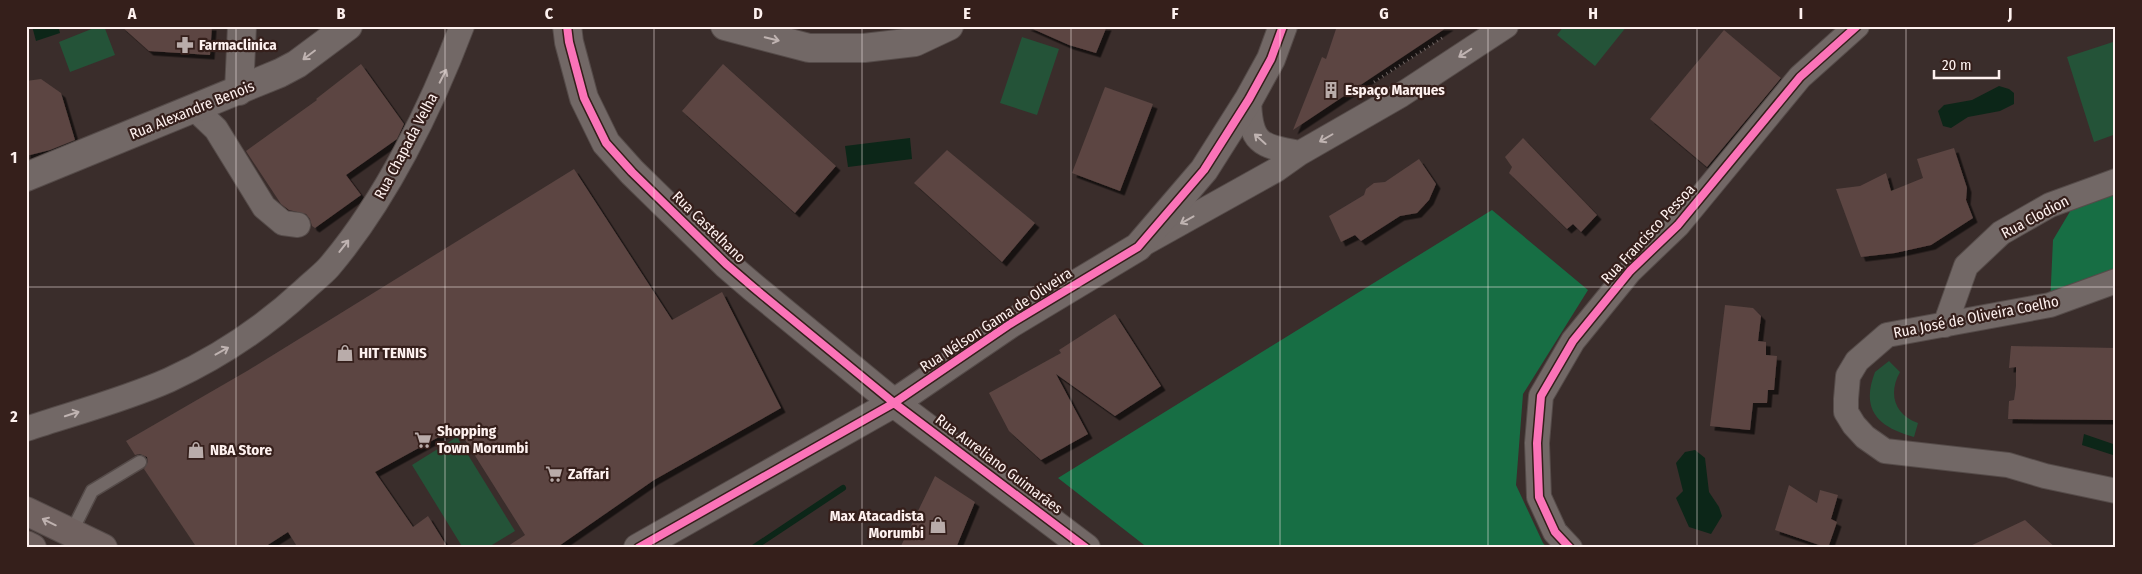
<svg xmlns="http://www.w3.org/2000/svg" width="2142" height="574" font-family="'Fira Sans Condensed',sans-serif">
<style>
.green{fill:#245338}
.forest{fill:#176e44}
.water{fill:#0c2618}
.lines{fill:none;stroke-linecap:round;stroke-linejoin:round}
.stream{stroke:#0c2618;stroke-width:6}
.building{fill:#5b4542;filter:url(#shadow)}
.lane-casing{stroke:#554b49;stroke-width:15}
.street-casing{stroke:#554b49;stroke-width:26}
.secondary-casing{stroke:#554b49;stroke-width:30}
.primary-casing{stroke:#554b49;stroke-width:30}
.path{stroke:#736967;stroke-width:3;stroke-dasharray:1 4;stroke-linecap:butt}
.lane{stroke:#726866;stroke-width:12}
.street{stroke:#726866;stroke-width:24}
.secondary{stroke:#726866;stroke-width:28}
.primary{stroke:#706260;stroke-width:28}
.cycleway-casing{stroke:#351f1b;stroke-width:11}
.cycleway{stroke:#fb73b8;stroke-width:8}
.oneway{stroke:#bfb3b1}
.oneway2{stroke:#beb1af}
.grid{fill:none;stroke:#fef1ef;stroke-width:1;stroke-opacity:0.55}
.labels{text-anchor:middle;stroke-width:4.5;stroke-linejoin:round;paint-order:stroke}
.poi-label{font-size:15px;font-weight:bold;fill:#fef1ef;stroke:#351f1b;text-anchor:start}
.street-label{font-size:15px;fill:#fef1ef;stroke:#351f1b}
.neatline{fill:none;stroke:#fef1ef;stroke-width:2}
.grid-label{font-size:16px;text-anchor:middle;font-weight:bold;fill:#fef1ef}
</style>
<defs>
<filter id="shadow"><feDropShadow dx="4.5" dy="4.5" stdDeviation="0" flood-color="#0009"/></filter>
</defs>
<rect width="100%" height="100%" fill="#3a2d2b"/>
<path class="green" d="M99,26H104L115,55L70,72L59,42Z
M1564,26H1627L1595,66L1557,35Z
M1022,37L1059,49L1037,115L1000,103Z
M2116,41V134L2094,142L2067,57Z
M1889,361L1900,372C1888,393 1894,415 1918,423L1914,437C1879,427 1860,411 1875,372Z
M457,437L515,531L487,548H463L412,465Z"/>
<path class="forest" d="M2116,181V287L2050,305L2053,240L2081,193Z
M1492,210L1588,290L1523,394L1516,485L1543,543L1547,548H1148L1058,478Z"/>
<path class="water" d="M32,26H58L60,33L36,41Z
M1999,86L2009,89L2014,93V104L2000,111L1968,117L1951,128L1943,126L1938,111L1944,105L1972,100Z
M910,138L912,159L848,167L845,146Z
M2084,434L2116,445V456L2082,445Z
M1695,450L1705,458L1709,492L1719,507L1722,516L1711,534L1689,527L1676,498L1683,491L1676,463L1685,452Z"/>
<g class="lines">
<path class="stream" d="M753,548L843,488"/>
</g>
<path class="building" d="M121,26H212L210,55L149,51Z
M1026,26H1107L1096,53L1069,45Z
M1337,26H1449L1293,130L1322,57L1326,59Z
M1724,30L1781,78L1707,167L1650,119Z
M361,64L404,124L397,139L346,175L361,195L315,228L312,226L310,219L306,214L289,210L281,204L246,151L317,100L316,99Z
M723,64L836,166L795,213L682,111Z
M41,79L61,93L75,140L50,150L26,156V81Z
M1105,87L1153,104L1120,191L1072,173Z
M1523,138L1597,215L1581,232L1573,224L1567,229L1509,173L1512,167L1505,157Z
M1954,148L1967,188L1966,200L1973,218L1931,245L1895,253L1861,257L1836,189L1860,186L1886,173L1891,191L1923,178L1917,159Z
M947,150L1035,223L1002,262L914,183Z
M1419,159L1436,184L1429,200L1417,213L1400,216L1361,241L1355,235L1341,242L1329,216L1364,195L1366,189L1374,183L1385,182Z
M574,169L672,320L722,292L781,408L654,480L556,548H505L525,535L457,427L375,472L413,527L428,516L448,548H298L288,532L263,548H197L144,469L148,462L147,457L140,454L135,455L126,441L247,371Z
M1725,305L1753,308L1761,316L1758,341L1766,342V355L1777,356L1774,390H1768L1767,403H1753L1750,430L1710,426Z
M1115,314L1161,386L1115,416L1056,374L1088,434L1041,460L1009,431L989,393L1061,353L1059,350Z
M2011,346L2116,348V420L2008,419L2009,401L2014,400L2016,386V367L2009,368Z
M935,476L975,502L956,548H900Z
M1789,485L1817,503L1820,490L1838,495L1831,519L1837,522L1828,548L1775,530Z
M2025,520L2056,548H1966Z"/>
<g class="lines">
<g class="lane-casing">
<path id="lane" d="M76,523L92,491L140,462"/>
</g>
<g class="street-casing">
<path id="street" d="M1249,99C1250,143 1259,146 1300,153
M195,109L216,129L264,207L283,223L298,225
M1145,243L1276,170L1300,153L1401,95L1506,26
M2116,281L2050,305L1887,335L1857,361L1848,376L1846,399V412L1854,425L1865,437L1885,451L2008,465L2045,476L2116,491
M1945,325L1966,266L2001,233L2050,205L2116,181
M26,429C74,413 124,400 169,380C219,357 264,327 304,290C312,282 322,275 329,267C386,200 431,108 462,26
M1570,548L1555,532L1539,497L1537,443L1541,396L1573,341L1630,271L1678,225L1800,77L1857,26"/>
</g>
<g class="secondary-casing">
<path id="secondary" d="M567,26L569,42L584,98L606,143L632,172L726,264L754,288L894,403L1086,548
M725,26L809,48H864L915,42L949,26
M239,91L242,26
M26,177L280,73L297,64L348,26
M638,548L894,403L1010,324L1138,247L1204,170L1249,99L1271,59L1283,26"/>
</g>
<g class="primary-casing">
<path id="primary" d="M26,511L103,548
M26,545L32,548"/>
</g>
<path class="path" d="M1374,82L1442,38"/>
<use href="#lane" class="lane"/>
<use href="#street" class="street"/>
<use href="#secondary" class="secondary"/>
<use href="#primary" class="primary"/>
<g class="cycleway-casing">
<path id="cycleway" d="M567,26L569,42L584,98L606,143L632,172L726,264L754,288L894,403L1086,548
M638,548L894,403L1010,324L1138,247L1204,170L1249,99L1271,59L1283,26
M1570,548L1555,532L1539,497L1537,443L1541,396L1573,341L1630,271L1678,225L1800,77L1857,26"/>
</g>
<use href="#cycleway" class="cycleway"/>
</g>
<defs><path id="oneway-shaft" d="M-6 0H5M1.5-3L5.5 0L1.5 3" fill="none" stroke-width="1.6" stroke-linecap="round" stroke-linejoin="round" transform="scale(1.25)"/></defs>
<g class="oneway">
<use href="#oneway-shaft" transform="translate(772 39) rotate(14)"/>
<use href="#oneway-shaft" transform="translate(1465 53) rotate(147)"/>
<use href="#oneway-shaft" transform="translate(309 55) rotate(143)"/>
<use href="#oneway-shaft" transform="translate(443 76) rotate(-63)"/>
<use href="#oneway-shaft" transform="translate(1326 138) rotate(150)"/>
<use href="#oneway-shaft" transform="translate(1260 139) rotate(-138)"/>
<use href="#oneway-shaft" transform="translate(1187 220) rotate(151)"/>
<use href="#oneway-shaft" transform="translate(344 246) rotate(-52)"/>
<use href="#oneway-shaft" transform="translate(222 351) rotate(-29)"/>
<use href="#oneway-shaft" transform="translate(72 414) rotate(-18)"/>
</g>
<use class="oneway2" href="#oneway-shaft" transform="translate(49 522) rotate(-154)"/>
<path class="grid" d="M236,26V548M445,26V548M654,26V548M862,26V548M1071,26V548M1280,26V548M1488,26V548M1697,26V548M1906,26V548M26,287H2116"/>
<defs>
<g id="pharmacy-bare" transform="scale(1.35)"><path d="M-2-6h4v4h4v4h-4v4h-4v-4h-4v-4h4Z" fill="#b9acaa" stroke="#351f1b" stroke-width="2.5" paint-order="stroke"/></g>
<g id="building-bare" transform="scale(1.35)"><path d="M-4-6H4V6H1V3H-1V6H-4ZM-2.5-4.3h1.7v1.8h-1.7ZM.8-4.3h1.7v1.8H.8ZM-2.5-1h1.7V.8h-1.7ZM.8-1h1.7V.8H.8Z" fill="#b9acaa" stroke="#351f1b" stroke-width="2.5" paint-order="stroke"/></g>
<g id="shop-bare" transform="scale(1.35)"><path d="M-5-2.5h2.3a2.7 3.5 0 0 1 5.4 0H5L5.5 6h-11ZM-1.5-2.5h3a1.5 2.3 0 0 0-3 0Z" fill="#b9acaa" stroke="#351f1b" stroke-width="2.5" paint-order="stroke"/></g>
<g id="supermarket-bare" transform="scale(1.35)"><path d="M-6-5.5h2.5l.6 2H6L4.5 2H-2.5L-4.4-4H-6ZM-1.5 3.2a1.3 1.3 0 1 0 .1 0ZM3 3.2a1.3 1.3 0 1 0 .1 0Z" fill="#b9acaa" stroke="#351f1b" stroke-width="2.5" paint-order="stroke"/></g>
</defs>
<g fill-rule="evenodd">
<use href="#pharmacy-bare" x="185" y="45"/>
<use href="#building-bare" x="1331" y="90"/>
<use href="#shop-bare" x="345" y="353"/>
<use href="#supermarket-bare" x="423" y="440"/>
<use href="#shop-bare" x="196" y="450"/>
<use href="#supermarket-bare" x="554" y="474"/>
<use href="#shop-bare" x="938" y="525"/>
</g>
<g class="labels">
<g class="poi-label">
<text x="199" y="50">Farmaclinica</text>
<text x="1345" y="95">Espaço Marques</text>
<text x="359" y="358">HIT TENNIS</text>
<text x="437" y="436">Shopping<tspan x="437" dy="17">Town Morumbi</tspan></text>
<text x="210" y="455">NBA Store</text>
<text x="568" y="479">Zaffari</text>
<text x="924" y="521" text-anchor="end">Max Atacadista<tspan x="924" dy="17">Morumbi</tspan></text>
</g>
<g class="street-label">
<text transform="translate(192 110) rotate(-22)" y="5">Rua Alexandre Benois</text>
<text transform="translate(406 146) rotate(-62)" y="5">Rua Chapada Velha</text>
<text transform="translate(2035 217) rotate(-28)" y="5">Rua Clodion</text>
<text transform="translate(709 227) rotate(44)" y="5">Rua Castelhano</text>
<text transform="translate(1648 234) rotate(-47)" y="5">Rua Francisco Pessoa</text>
<text transform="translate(1976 317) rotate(-11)" y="5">Rua José de Oliveira Coelho</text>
<text transform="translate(996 320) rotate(-33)" y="5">Rua Nélson Gama de Oliveira</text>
<text transform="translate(999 464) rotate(37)" y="5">Rua Aureliano Guimarães</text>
</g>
</g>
<rect width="2142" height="574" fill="none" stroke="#351f1b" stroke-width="55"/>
<path d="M1934 70v8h65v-8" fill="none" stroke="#fef1ef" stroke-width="2.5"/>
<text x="1942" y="70" font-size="15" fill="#fef1ef" stroke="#351f1b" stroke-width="4" paint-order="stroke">20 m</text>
<rect x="28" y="28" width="2086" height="518" class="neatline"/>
<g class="grid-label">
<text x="132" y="19">A</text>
<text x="341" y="19">B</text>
<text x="549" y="19">C</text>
<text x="758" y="19">D</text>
<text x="967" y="19">E</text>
<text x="1175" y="19">F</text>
<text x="1384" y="19">G</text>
<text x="1593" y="19">H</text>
<text x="1801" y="19">I</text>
<text x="2010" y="19">J</text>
<text x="14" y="163">1</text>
<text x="14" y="422">2</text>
</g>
</svg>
